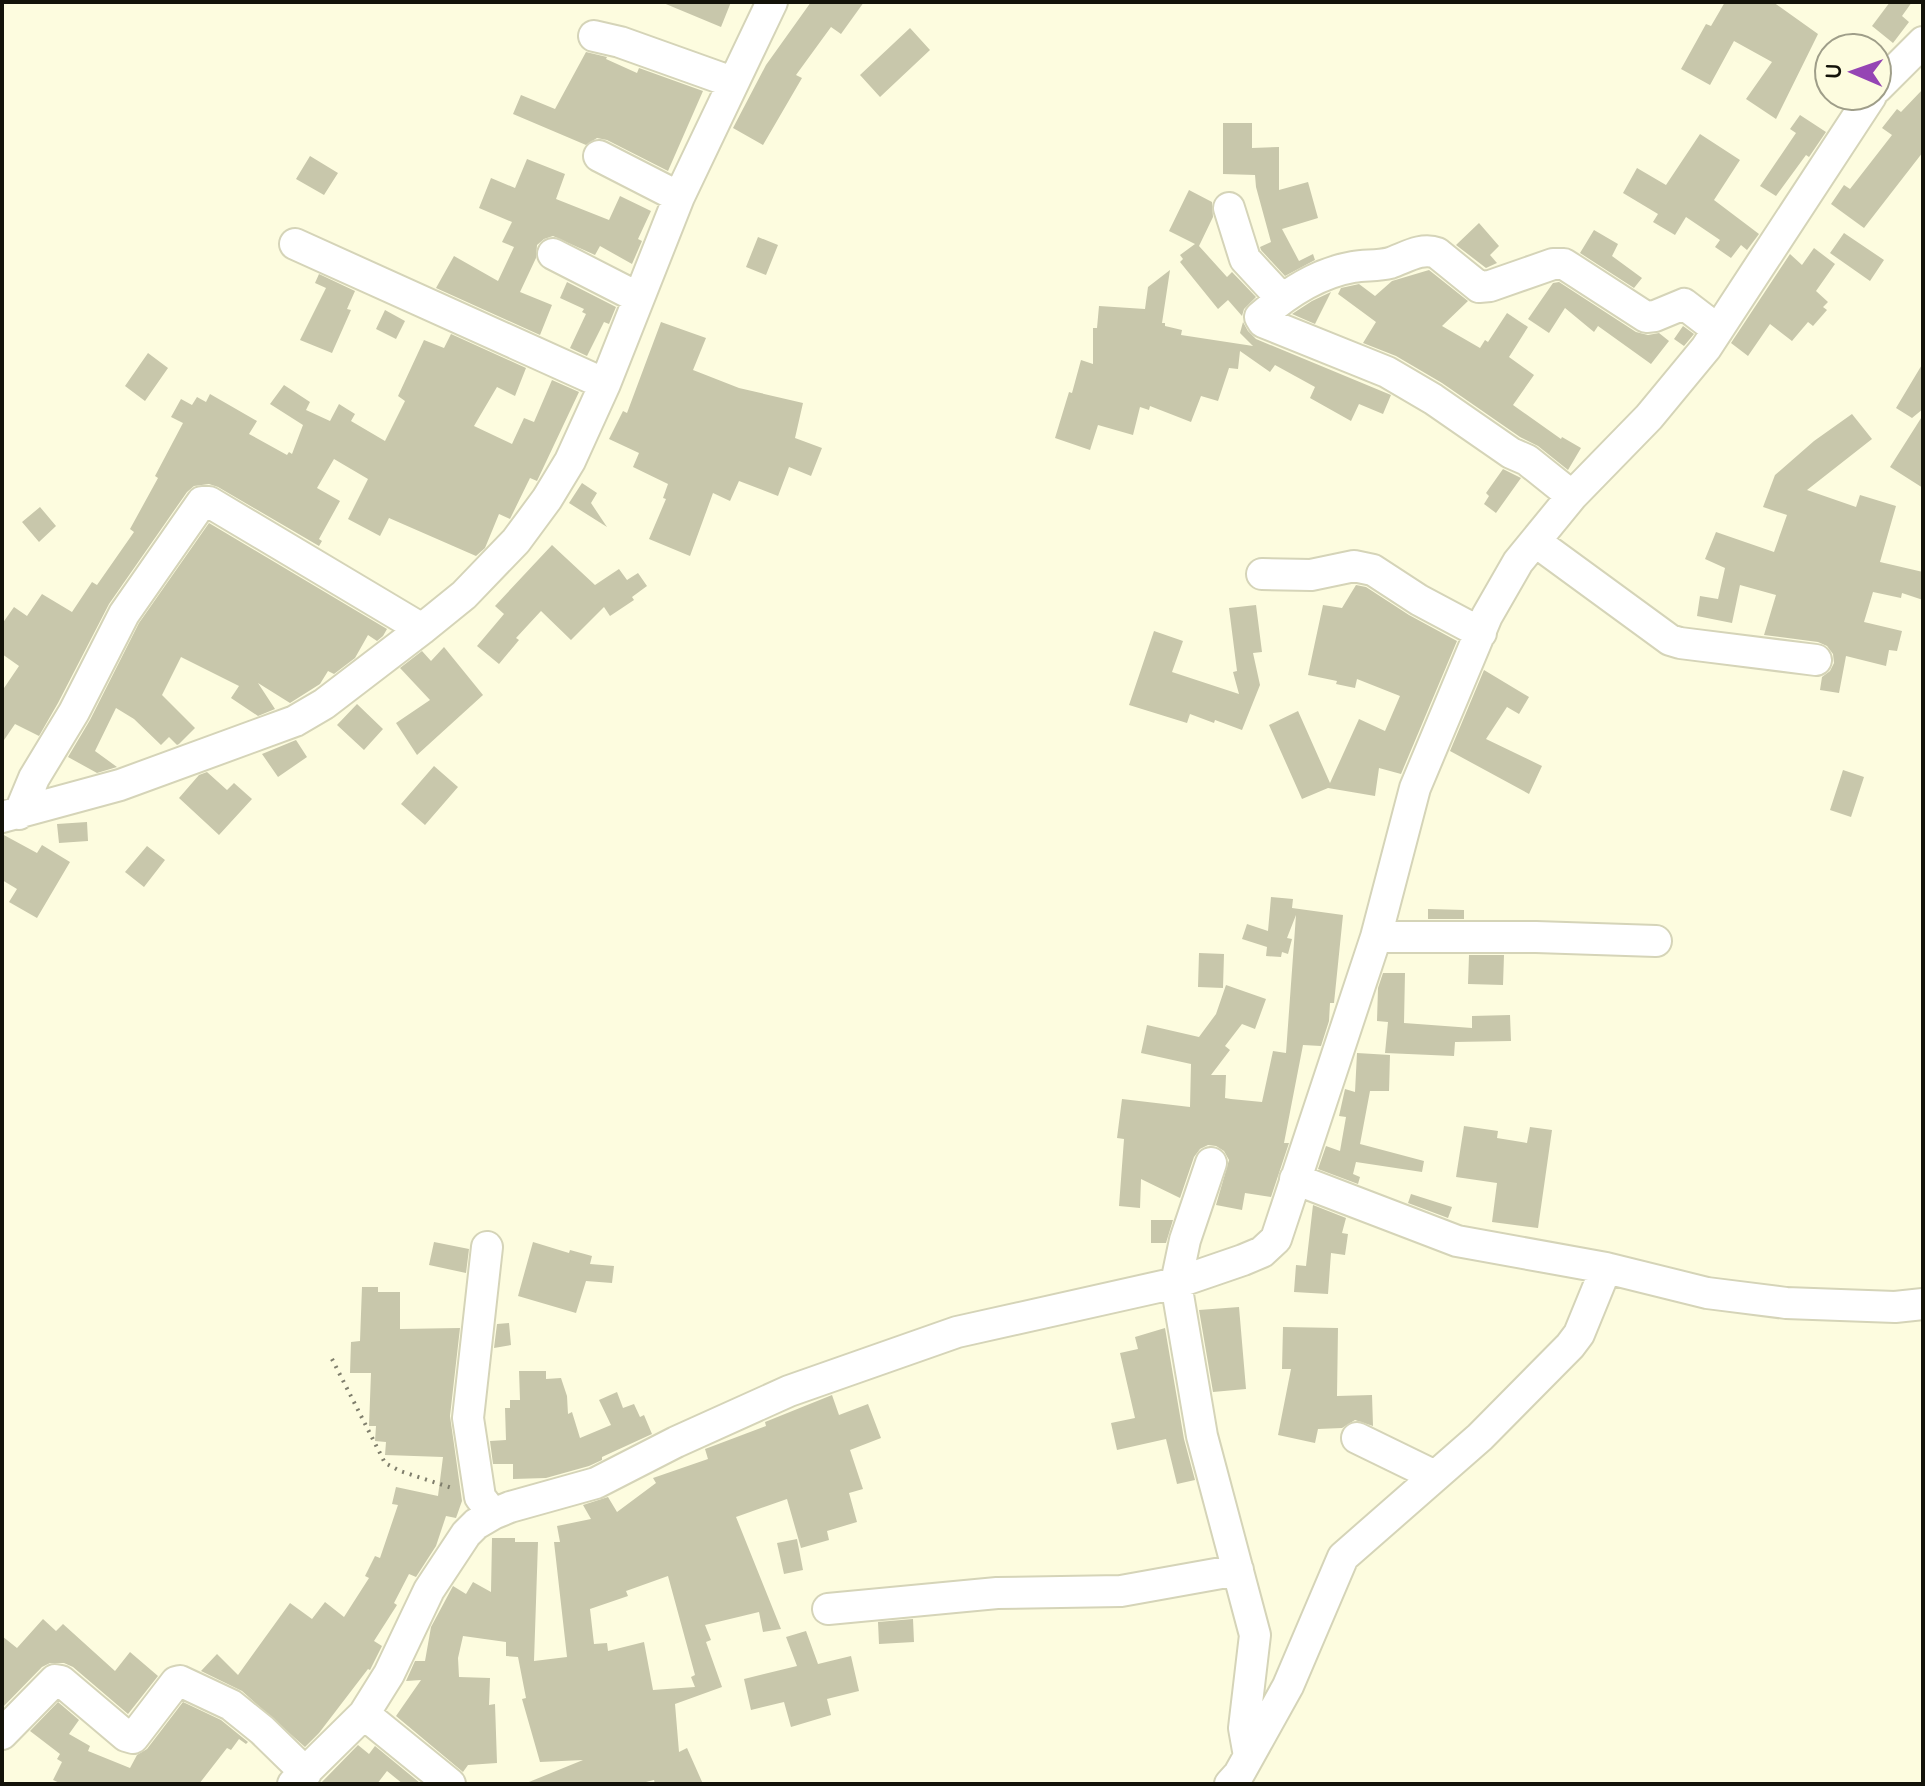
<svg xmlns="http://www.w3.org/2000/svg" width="1925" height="1786" font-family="Quicksand,sans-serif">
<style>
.building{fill:#c8c7ab;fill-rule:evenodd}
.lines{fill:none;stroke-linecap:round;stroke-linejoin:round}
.minor-casing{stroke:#d5d4b8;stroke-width:34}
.path{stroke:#7f7e6c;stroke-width:4;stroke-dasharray:2 6;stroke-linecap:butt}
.minor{stroke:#fff;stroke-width:30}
</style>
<rect width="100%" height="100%" fill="#fdfcdf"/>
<path class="building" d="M661,2H731L721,27Z
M811,2H864L841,34L831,27L796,75L802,78L763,145L733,128L766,65Z
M1725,2H1773L1818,34L1776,119L1746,99L1772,62L1734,41L1710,85L1681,69L1706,24L1711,26Z
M1890,2H1912L1902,16L1909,22L1893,43L1872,26Z
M910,28L930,50L880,97L860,75Z
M586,52L607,57L606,59L637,73L639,68L703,91L668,171L607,140L597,138L586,145L513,114L521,95L555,109Z
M1923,89V152L1864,228L1831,204L1844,185L1850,189L1892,135L1882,128L1897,109L1901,112Z
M1800,115L1826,132L1809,157L1806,155L1776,196L1760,186L1796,133L1790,129Z
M1223,123H1252V148L1279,147V190L1308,182L1318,218L1282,229L1299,261L1313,254L1315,260L1285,276L1261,250L1260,247L1271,242L1256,187L1255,175L1223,174Z
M1700,134L1740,160L1714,200L1759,234L1747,250L1741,245L1731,258L1715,247L1720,240L1686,217L1675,235L1653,222L1658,214L1623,193L1637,168L1666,185Z
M310,156L338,173L324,195L296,179Z
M527,159L565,174L556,199L609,220L620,196L651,211L638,239L642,241L632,264L600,246L595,255L553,236L544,239L537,245L536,258L520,292L552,305L540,335L436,288L454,256L498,281L514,247L502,242L512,222L479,208L491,178L515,188Z
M1189,190L1212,202L1213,217L1199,246L1227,277L1232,272L1256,297L1244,309L1242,316L1228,300L1218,309L1180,262L1183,259L1180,255L1195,244L1169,231Z
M1479,223L1499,246L1490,255L1497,263L1486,268L1456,245Z
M1594,230L1618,244L1612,256L1642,278L1634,288L1580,253Z
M1844,233L1884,260L1870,281L1830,253Z
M758,237L778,245L766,275L746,267Z
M1814,248L1835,264L1816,291L1828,302L1823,307L1827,310L1813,326L1808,322L1792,341L1770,324L1748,356L1731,343L1790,254L1802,265Z
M1170,270L1162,323H1165V326L1182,330L1181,335L1253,346L1240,333L1243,322L1248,331L1256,339L1391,395L1383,414L1359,404L1351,421L1310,398L1315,387L1275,365L1270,372L1240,351L1238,369L1229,368L1218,401L1201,396L1191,422L1150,406L1149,410L1140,407L1133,435L1098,425L1090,450L1055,438L1069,392L1072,393L1081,360L1093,364V328H1097L1099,306L1145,309L1148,287Z
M1429,270L1468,301L1442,326L1480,348L1485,340L1488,342L1507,313L1528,327L1509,357L1534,375L1513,405L1561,439L1562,437L1581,448L1568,470L1538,446L1520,437L1442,383L1396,356L1363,343L1376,322L1338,294L1341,288L1359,284L1375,296L1392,281Z
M319,274L355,291L347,309L351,310L332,353L300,340L326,288L315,283Z
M567,282L616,307L609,324L604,322L587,356L570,348L586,314L582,312L584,309L560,298Z
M1559,282L1636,332L1648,335L1659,333L1669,341L1651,364L1598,326L1594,332L1565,308L1549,333L1528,319L1553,283Z
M1331,292L1315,324L1292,314L1312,301Z
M385,310L405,321L396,339L376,329Z
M661,322L706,338L693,370L739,388L803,403L795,438L822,448L811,476L789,467L778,496L739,481L730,501L713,493L690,556L649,539L666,499L663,498L668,484L633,467L639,453L609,439L623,411L627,413Z
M1683,326L1694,334L1684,346L1674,339Z
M451,334L526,368L515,396L497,387L474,426L512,444L524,418L534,422L552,380L579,392L537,481L530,478L510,519L499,514L485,548L476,556L389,518L380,536L348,519L368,479L334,459L317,488L340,501L319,539L322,541L319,546L218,487L209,484L194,486L187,492L109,604L58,703L39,736L15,724L2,743V691L19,666L2,654V624L14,607L27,616L42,594L72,612L92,582L97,585L134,532L130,529L158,478L155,476L183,423L171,417L181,399L192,405L197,397L206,402L210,394L257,421L249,434L287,455L289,452L292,454L303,425L270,404L284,385L310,402L306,410L330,421L339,404L355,414L351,421L385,441L405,401L398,396L424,340L444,348Z
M148,353L168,368L145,401L125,386Z
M1923,363V409L1912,418L1896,408Z
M1852,414L1872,439L1807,490L1856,507L1860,495L1896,506L1880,562L1923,572V600L1902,593L1901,598L1873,592L1864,622L1902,631L1897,651L1889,650L1886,666L1846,656L1839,693L1820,690L1822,677L1830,671L1834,663L1833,654L1827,646L1818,642L1764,635L1776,595L1740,585L1732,623L1697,616L1700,596L1718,599L1725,568L1705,559L1716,532L1774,552L1787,515L1763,507L1775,475L1814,441Z
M1923,415V488L1890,467Z
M1503,469L1521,478L1496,513L1484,504L1489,496L1486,493Z
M582,483L597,493L591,503L607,527L569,503Z
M40,507L56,526L39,542L22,522Z
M209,523L387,629L383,636L377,641L368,635L355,658L334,674L328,671L320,684L290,703L258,683L275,709L258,716L231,698L239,686L181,657L162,695L195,728L179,744L177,745L169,737L161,745L134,719L116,708L95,751L117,767L97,773L68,757L90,720L139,623Z
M552,545L595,585L619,569L627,580L638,573L647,586L632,597L634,600L610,616L604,607L571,640L541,611L516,638L519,640L499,664L477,646L504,614L495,606Z
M1356,585L1366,587L1409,615L1457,641L1401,774L1379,768L1375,796L1328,788L1302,799L1269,725L1298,711L1330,783L1359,719L1385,731L1400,696L1357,679L1355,688L1336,684L1337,681L1308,675L1323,605L1342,608Z
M1256,605L1262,652L1253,653L1260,685L1242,730L1215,720L1214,723L1190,714L1187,723L1129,705L1154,631L1183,641L1172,672L1239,694L1233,672L1237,671L1229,608Z
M444,647L483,695L417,755L396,723L430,700L400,668L422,651L431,661Z
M1484,670L1529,697L1519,714L1507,707L1486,739L1542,766L1529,794L1450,751Z
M357,704L383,729L364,750L337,725Z
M296,740L307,757L278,777L262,754Z
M434,766L458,787L425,825L401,804Z
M1843,770L1864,777L1851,817L1830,810Z
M207,772L227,790L234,783L252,799L219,835L179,798L199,775Z
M87,822L88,841L59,843L57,824Z
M2,834L37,853L42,845L70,862L37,918L9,902L17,889L2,880Z
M147,846L165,860L144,887L125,872Z
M1271,897L1293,899L1292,908L1343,915L1334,1003H1330L1329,1021L1321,1046L1303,1045L1284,1143H1289L1271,1197L1245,1193L1242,1210L1216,1205L1229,1160L1224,1151L1216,1146L1208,1145L1200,1149L1194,1157L1180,1198L1141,1179L1140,1208L1119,1206L1124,1139L1117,1138L1122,1099L1190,1107L1191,1064L1141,1053L1147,1025L1199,1037L1216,1014L1226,985L1266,999L1255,1029L1242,1024L1225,1046L1230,1050L1211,1075H1226L1225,1098L1231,1099L1262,1102L1273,1051L1286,1053L1296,915L1287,938L1292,939L1288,954L1282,952L1281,957L1266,956L1267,947L1242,939L1247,924L1268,931Z
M1428,909L1464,910V919H1428Z
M1199,953L1224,954L1223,988L1198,987Z
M1469,955H1504L1503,985L1468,984Z
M1383,973H1405L1404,1023L1472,1028V1016L1510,1015L1511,1041L1455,1042L1454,1056L1385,1053L1388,1022L1377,1021L1378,988Z
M1357,1053L1390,1055L1389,1091H1370L1360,1144L1424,1161L1422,1172L1356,1162L1353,1174L1360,1177L1358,1184L1318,1169L1326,1146L1340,1151L1346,1117L1339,1116L1345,1089L1355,1092Z
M1464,1126L1498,1131L1497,1138L1527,1143L1530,1127L1552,1130L1538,1228L1492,1222L1497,1183L1456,1177Z
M1411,1194L1452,1207L1448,1218L1408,1203Z
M1313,1205L1346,1218L1342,1233L1348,1234L1345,1255L1331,1253L1328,1294L1294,1292L1296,1265L1306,1266Z
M1151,1220H1173L1166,1243H1151Z
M434,1242L469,1249L466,1273L429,1265Z
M533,1242L569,1253L570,1250L592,1256L590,1264L614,1266L612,1283L586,1281L576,1313L518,1296Z
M362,1287H378V1292H400V1329L460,1328L450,1416L462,1501L456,1518L446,1516L436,1546L416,1577L409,1574L394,1603L397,1605L374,1641L382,1646L370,1670L368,1669L319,1733L305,1747L242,1691L201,1671L217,1654L238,1675L290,1603L312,1619L325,1602L344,1617L369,1578L365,1576L375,1556L380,1558L398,1505L392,1504L396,1487L438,1496L443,1457L385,1455L386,1442L375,1441L376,1426H369L371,1373H350L351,1342L360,1341Z
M1239,1307L1246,1389L1213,1392L1199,1310Z
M509,1323L511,1345L494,1348L497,1324Z
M1283,1327L1338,1328L1337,1396L1372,1395L1373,1426L1355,1420L1342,1428L1318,1429L1315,1443L1278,1435L1291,1369H1282Z
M1165,1328L1184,1439L1195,1480L1177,1484L1166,1439L1117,1450L1111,1423L1135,1418L1120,1353L1138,1349L1135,1337Z
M519,1371H546V1379L561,1378L567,1396L568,1414L572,1412L580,1438L611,1425L599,1400L617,1392L623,1408L634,1404L640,1417L644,1415L652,1434L602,1457V1460L589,1466L546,1478L513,1479V1464H493L490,1441L506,1440L505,1408H510V1400H520Z
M832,1395L839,1415L868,1404L881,1438L850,1450L863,1489L849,1493L857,1522L827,1531L829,1540L801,1548L787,1499L736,1517L781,1629L763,1632L759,1612L705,1625L711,1640L706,1642L722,1687L675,1704L679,1752L687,1748L703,1784H655L654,1780L638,1784H524L583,1760L540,1762L522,1699L526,1698L518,1657L506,1656V1642L463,1636L458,1658L459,1677L490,1678L489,1705L495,1704L497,1763L468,1765L463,1772L396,1716L421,1680L406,1681L415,1661H425L431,1627L453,1586L466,1594L473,1582L491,1592L492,1538H515V1542H538L534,1661L567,1657L554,1542H560L557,1526L591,1519L583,1505L608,1497L617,1512L656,1483L653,1478L708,1459L705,1449L766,1426L765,1422ZM668,1576L695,1675L691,1677L695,1687L653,1690L644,1642L608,1651L607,1643L594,1644L590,1609L628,1596L626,1591Z
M797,1539L803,1570L784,1574L777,1543Z
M43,1619L56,1631L63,1624L115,1671L130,1652L158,1676L128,1714L73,1667L64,1663H50L42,1667L2,1708V1636L17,1648Z
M913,1619L914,1642L879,1644L878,1622Z
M806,1631L818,1664L851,1656L859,1691L827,1699L831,1715L791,1727L784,1702L751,1710L744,1679L797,1666L786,1637Z
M58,1702L79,1720L69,1734L90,1746L88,1751L130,1768L137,1755L147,1749L183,1702L221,1720L248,1742L246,1744L239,1739L231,1750L227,1748L199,1784H62L53,1780L62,1762L57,1759L60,1754L30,1731Z
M358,1745L369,1754L375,1746L420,1783L403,1784L387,1771L377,1784H320Z"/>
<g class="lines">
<g class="minor-casing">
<path id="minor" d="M594,36L620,42L732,82
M1877,88L1923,42
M599,156L679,197
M1229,208L1245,259L1281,298
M295,244L605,384
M553,254L639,298
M1572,496L1527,460L1511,453L1433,399L1387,372L1263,322L1260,317C1286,294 1318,273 1353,267C1365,265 1378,266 1390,263C1405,258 1421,247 1437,253L1479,287L1490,286L1553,264H1564L1646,317L1655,316L1684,304L1718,330
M1536,542L1670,640L1680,643L1816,660
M1262,574L1311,575L1354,566L1373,570L1419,600L1481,633
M19,814L34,778L74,712L124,614L202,502H209L422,629
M2,817L120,785L295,721L324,704L422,629L464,595L516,541L547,499L570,461L605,384L679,197L772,2
M1376,937H1536L1656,941
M1211,1163L1185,1240L1176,1283L1202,1436L1255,1635L1244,1728L1249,1756
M1295,1179L1457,1241L1606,1268L1707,1293L1786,1303L1895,1307L1923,1304
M487,1247L468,1418L480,1497L493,1514
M1357,1438L1435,1476
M828,1609L997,1593L1121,1591L1238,1570
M364,1714L450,1784
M2,1734L55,1680L61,1681L126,1736L133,1738L176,1682L180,1681L231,1705L262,1730L306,1773
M293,1784L364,1714L389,1674L429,1590L466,1534L476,1524L493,1514L510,1507L596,1483L676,1442L789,1391L957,1332L1176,1283L1243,1260L1262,1252L1276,1239L1376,937L1415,788L1487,616L1518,562L1572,496L1649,417L1706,348L1871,96
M1230,1784L1239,1774L1288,1686L1343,1557L1480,1437L1570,1346L1579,1334L1606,1268"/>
</g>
<path class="path" d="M332,1359L385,1463L400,1471L455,1489"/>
<use href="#minor" class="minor"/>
</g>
<rect width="1925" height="1786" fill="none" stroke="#131209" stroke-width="8"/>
<g transform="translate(1853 72) rotate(272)"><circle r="38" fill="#fdfcdf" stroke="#9f9e89" stroke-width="2"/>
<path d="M0-6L14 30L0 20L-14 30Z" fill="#9545b4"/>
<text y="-12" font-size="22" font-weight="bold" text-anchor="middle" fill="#131209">U</text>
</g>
</svg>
